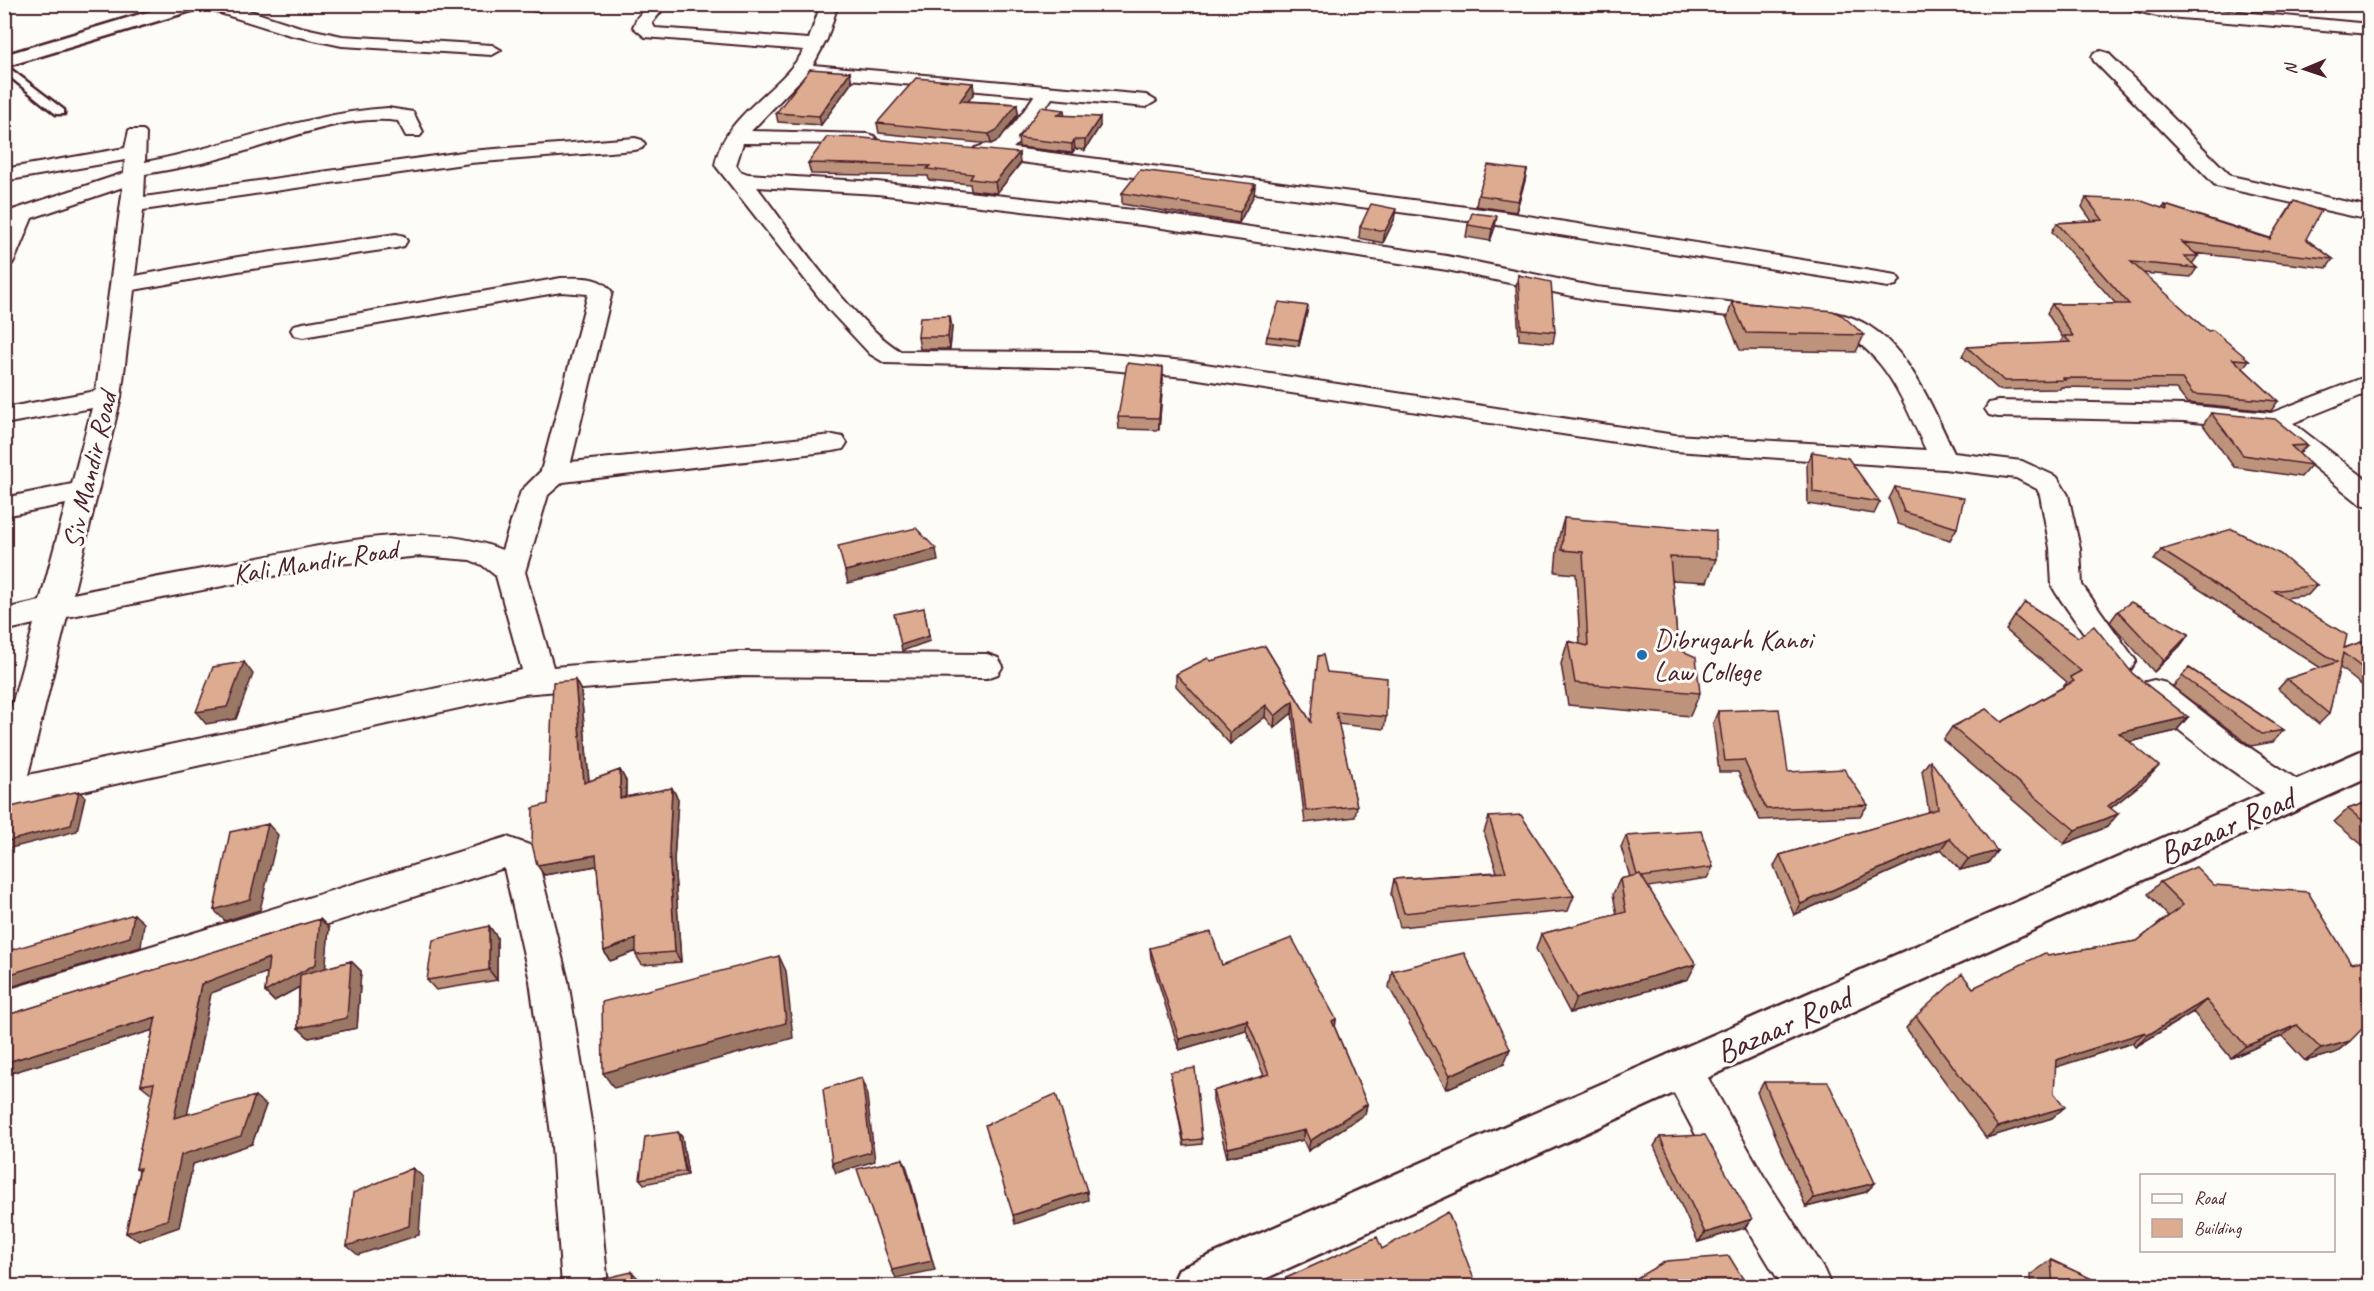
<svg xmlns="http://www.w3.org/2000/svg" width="2374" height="1291" font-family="Caveat,sans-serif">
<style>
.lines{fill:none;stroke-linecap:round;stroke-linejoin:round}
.service-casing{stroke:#4a1f2b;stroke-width:5}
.minor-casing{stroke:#4a1f2b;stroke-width:4}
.tertiary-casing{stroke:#4a1f2b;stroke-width:5}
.primary-casing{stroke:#4a1f2b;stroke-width:5}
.service{fill:#fdfcf7;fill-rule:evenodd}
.minor{fill:#fdfcf7;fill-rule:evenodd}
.tertiary{fill:#fdfcf7;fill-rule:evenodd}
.primary{fill:#fdfcf7;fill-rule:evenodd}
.wall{fill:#be937c;stroke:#4a1f2b;stroke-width:1.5}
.shaded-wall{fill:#9b7865;stroke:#4a1f2b;stroke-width:1.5}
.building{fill:#ddab90;stroke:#4a1f2b;stroke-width:1.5}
.poi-dot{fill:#1f6fb2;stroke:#fdfcf7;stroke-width:2}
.labels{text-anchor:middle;stroke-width:6;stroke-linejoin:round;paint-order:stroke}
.street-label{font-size:28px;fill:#4a1f2b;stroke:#fdfcf7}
.poi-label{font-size:28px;fill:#4a1f2b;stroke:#fdfcf7;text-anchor:start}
.near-street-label{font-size:33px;fill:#4a1f2b;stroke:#fdfcf7}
</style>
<rect width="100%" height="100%" fill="#fdfcf7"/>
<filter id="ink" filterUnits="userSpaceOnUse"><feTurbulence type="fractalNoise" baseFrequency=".0167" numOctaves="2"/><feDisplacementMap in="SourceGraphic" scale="12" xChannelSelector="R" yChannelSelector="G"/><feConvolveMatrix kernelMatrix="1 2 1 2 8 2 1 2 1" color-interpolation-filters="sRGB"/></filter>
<g filter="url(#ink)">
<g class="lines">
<g class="service-casing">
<path id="service" d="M4,64L64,110V114H56L4,72Z"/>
</g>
<g class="minor-casing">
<path id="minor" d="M202,4H229L300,27L342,36L492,45L501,50L492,55L342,46L290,35L204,8Z
M514,4H546L547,6L538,11L516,8Z
M649,4H667L652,23L655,28L809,39L821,4H838L827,39L813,65L1146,95L1156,101L1146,107L1052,98L1027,135L1013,148L1497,211L1896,275L1900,280L1896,285L1888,287L1497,225L975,156L972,152L975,148C1008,139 1015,123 1034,96L805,75L751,131L867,134L874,136L877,140L874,144L743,143L736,165L740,171L748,174L877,182L1142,211L1447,256L1596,287L1772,307L1781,309L1784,314L1781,319L1772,321L1596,301L1447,270L1142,225L877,194L757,187C794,236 849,318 900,351L1088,352L1185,361L1675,435L1926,450C1900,394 1882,340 1816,323L1813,318L1816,313C1826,310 1834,313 1844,315C1903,331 1930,403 1954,453L2022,461L2057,477L2068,495L2080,548L2082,585L2136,661L2131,669L2120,673L2109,669L2056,593L2052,586L2050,548L2040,495L2037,489L2016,478L1944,469L1675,451L1185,377L1088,368L885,363L870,354L829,310L715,165C724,114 780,92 804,50L645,37L633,27L637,18Z
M2123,4H2153L2370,24V34L2157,16L2125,8Z
M2101,51L2108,53L2231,176L2370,207V220L2216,186L2094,61L2092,57L2094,53Z
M388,108L413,112L423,132L420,136H406L398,121C344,114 287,140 235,154C206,163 175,169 145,174L144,197L470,151L635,138L642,140L645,144L642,148L635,150L470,163L143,210L135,276L238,257L396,234L404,236L407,241L404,246L396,248L238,271L134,290L121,397L73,594C128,582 183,573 238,562C319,547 423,517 502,550L521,491L541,471L588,294L561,292L303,337L294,335L291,330L294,325L303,323L561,278C580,278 600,275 612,292L571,462L833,435L843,437L847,443L843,449L833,451L563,482L548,495L525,572L553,667L738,652L987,654L998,658L1003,666L998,674L987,678L738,676L523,694L20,805L16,811L4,815V734L34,624L4,631V609L40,601L66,504L4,516V498L72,484L92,408L4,424V408L96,391L123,187L32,218L15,259L12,264L4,266L7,226H4V213L124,173L125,160L4,181V169L125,148L129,130H143L146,134L145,162C226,147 306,113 388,108ZM421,556L470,560L482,565L496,576L522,670L28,775L67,617L328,565Z
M2370,375V392L2293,423L2370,482V506L2360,504L2267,429L2183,421L1998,417L1989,415L1985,409L1989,403L1998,401L2183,405L2271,413Z
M2154,680L2166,683L2240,741L2305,785L2310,795L2305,805L2293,809L2281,805L2216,759L2142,701L2138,692L2142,683Z
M507,837L532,846L537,857L568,981L593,1134L608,1286H562L551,1134L530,981L504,868L4,1027V991Z
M1681,1050L1695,1055L1763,1175L1824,1270L1831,1286H1782L1733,1205L1661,1069L1667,1055Z"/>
</g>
<g class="tertiary-casing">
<path id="tertiary" d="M2370,747V777L1249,1286H1172L1179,1269Z"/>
</g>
<g class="primary-casing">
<path id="primary" d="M174,4H204L201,8L4,67V55Z"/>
</g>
<use href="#service" class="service"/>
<use href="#minor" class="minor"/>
<use href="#tertiary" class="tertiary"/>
<use href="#primary" class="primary"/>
</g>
<path class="wall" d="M852,82L821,125L778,122L776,113Z
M973,83L974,93L968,101L1017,104L1018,114L999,140L991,144L879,133L877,123Z
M1064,116L1100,126L1085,150L1075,149L1072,153L1019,147L1018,138Z
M808,163L1020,164L997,193L971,190L970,184L929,180L928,176L811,174Z
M1527,170L1516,212L1476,206L1478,195Z
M1255,184L1254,195L1239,223L1122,204V193Z
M2086,198L2163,208L2165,205L2270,238L2306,239L2333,259L2327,268L2194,253L2198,256L2192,264L2197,268L2191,277L2142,273L2208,331L2249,360L2243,368L2278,401L2271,411L2187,403L2176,389L2061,387L2060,389L1999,390L1962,356L1967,347L2060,343L2063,338L2047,313L2052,304H2116L2052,232L2057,223L2092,221L2082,207Z
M1394,220L1383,243L1359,238L1360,227Z
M1468,225L1495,227L1490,241L1466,237Z
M1518,275L1555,332L1553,343L1519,340L1516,287Z
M1732,302L1864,335L1856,352L1740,350L1727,319Z
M1307,312L1299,346L1266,342L1267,336Z
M952,327L950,349H920L918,337Z
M1163,379L1159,430L1119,429L1118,417Z
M2211,413L2307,445L2299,454L2311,465L2301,477L2234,467L2203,425Z
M1812,452L1880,502L1874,514L1808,504L1807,464Z
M1895,487L1957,528L1950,540L1898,524L1889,499Z
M1564,518L1716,559L1707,582L1672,580L1678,649L1700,693L1690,716L1568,705L1561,664L1568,641L1580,644L1576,574L1555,572L1558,540Z
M2161,550L2317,585L2308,595L2285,598L2344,648L2370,639V692L2339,667L2329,714L2319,724L2278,689L2287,679L2321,668L2154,560Z
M2118,611L2189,634L2180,646L2154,672L2110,622Z
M2015,616L2133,674L2188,717L2176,731L2129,742L2147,779L2111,808L2107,827L2064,844L1943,740L1952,727L2002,722L2063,687L2067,682L2006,630Z
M1265,646L1311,722L1327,672L1386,717L1384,729L1338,724L1357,806L1355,817L1305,823L1292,713L1274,728L1265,717L1230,744L1176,686V674L1211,661Z
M2189,668L2284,730L2273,742L2251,746L2173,687Z
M575,680L581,691L589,781L620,770L626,781V797L672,788L678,799L674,860L681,962L642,965L636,955V951L610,961L604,951L597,866L544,875L548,804Z
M1718,711L1788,772L1868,805L1860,816L1760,820L1738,772H1719L1713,723Z
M1930,760L1988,863L1960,870L1941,849L1794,915L1774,866L1780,855L1929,812L1922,771Z
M2370,801V851L2334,822L2348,809Z
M1489,817L1574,896L1568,911L1400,927L1391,894L1394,879L1497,872L1484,832Z
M1626,836L1713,867L1707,878L1648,887L1688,979L1570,1013L1536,949L1541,934L1617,915L1613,894L1620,879L1630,877L1621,847Z
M2160,882L2350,1041L2335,1053L2305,1061L2282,1036L2231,1058L2193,1012L2135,1047L2132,1043L2055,1067L2052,1118L1986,1138L1906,1028L1916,1016L1973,988L2048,956L2137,941L2168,916L2148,894Z
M320,919L329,928L325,968L351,961L361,971L357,1028L309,1038L298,1028L299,987L274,1001L265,992L267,972L211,993L187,1114L266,1105L252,1144L193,1164L179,1227L139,1241L126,1233L139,1171L136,1169L152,1094L141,1085L153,1030L4,1075V1016Z
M489,926L497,937V980L436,990L427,980Z
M1150,948L1222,965L1336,1019L1335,1028L1367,1104L1365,1114L1308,1151L1303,1140L1227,1157L1213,1101V1091L1264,1076L1246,1030L1179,1050L1151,958Z
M1392,971L1504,1064L1446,1089L1389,987Z
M1170,1072L1202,1139V1144L1184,1146L1171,1077Z
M1764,1082L1875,1183L1866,1192L1806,1207L1757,1092Z
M678,1132L682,1137L688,1175L644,1184L640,1179Z
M1660,1137L1752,1219L1744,1228L1698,1242L1654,1146Z
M1382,1249L1477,1287H1284L1286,1278Z
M2051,1260L2109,1287H2031L2030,1275Z"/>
<path class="shaded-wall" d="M850,72L852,82L821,125L819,116Z
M973,83L974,93L961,111L960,101Z
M1017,104L1018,114L999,140L991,144L989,134Z
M1064,110L1065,119L1057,115Z
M1100,117V126L1085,150V140Z
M1074,140L1075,149L1072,153V144Z
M1019,153L1020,164L997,193L995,182Z
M1527,170L1525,181L1516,212L1518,201Z
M1255,184L1254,195L1239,223L1240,212Z
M1396,209L1394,220L1383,243L1385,231Z
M1497,216L1495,227L1490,241L1492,229Z
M1308,306L1307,312L1299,346V340Z
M950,316L952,327L950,349L948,337Z
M1163,367V379L1159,430V418Z
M936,549L938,561L848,583L845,571Z
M924,608L930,641L902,651L901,645Z
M2189,634L2180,646L2154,672L2164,660Z
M244,662L253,674L236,719L206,724L196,712Z
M575,680L581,691L590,794L584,783Z
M1293,701L1292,713L1274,728L1275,716Z
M1266,705L1265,717L1230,744V733Z
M2188,717L2176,731L2108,747L2119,733Z
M2159,766L2147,779L2097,819L2108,806Z
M620,770L626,781L625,809L620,798Z
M672,788L678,799L674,860L681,962L675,952L669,850Z
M79,791L85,797L77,831L7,849L4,847V842Z
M2118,814L2107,827L2064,844L2075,830Z
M268,824L278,835L260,910L225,921L214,910Z
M1949,838L1941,849L1794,915L1801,904Z
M1997,851L1988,863L1960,870L1968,859Z
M596,855L602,865L544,875L537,865Z
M134,914L144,923L141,947L4,989V976Z
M320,919L329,928L325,973L274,1001L265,992Z
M489,926L497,937V980L489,970Z
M636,939L642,949L610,961L604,951Z
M779,956L786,971L793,1038L614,1088L603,1073Z
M269,958L279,968L211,993L185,1126L174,1118L201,984Z
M351,961L361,971L357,1028L309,1038L298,1028Z
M1696,964L1688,979L1570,1013L1576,998Z
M2206,1000L2193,1012L2135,1047L2148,1035Z
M156,1017L167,1026L4,1075V1063Z
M1336,1019L1335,1030L1332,1021Z
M1247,1020L1246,1030L1179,1050V1039Z
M2297,1025L2282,1036L2231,1058L2246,1046Z
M2145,1032L2132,1043L2044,1071L2056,1060Z
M2350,1041L2335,1053L2305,1061L2321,1049Z
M1510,1049L1504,1064L1446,1089L1450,1075Z
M862,1078L866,1088L875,1161L836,1173L832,1163Z
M255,1096L266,1105L252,1144L193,1164L179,1227L139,1241L126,1233L181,1155Z
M1367,1104L1365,1114L1308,1151L1310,1141Z
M2065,1107L2052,1118L1986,1138L1998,1127Z
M1305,1130L1303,1140L1227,1157L1228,1148Z
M678,1132L682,1137L688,1175L685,1171Z
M903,1159L907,1168L935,1270L896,1278L892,1270Z
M413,1168L423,1177L419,1235L358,1255L347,1246Z
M1875,1183L1866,1192L1806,1207L1814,1198Z
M1087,1191L1088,1200L1015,1224L1013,1215Z
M1752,1219L1744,1228L1698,1242L1705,1233Z
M632,1272L640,1280V1287H634Z"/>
<path class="building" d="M810,69L850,72L819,116L776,113Z
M916,78L973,83L960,101L1017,104L997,130L989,134L877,123Z
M1041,107L1064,110L1057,115L1100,117L1085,140H1074L1072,144L1018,138Z
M827,137L863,138L1019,153L995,182L970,179L973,174L927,169L930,166L808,163Z
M1488,165L1527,170L1518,201L1478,195Z
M1140,170L1255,184L1240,212L1122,193Z
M2086,198L2139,200L2167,210L2165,205L2270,239L2294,201L2321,211L2306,239L2333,259L2182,242L2198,256H2184L2197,268L2131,262L2208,331L2213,330L2249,360L2233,359L2278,401L2193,394L2182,379L2063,378L2065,380L2004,381L1967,347L2070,342L2064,336H2073L2052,304H2129L2057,223L2103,220Z
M1371,204L1396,209L1385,231L1360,227Z
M1472,213L1497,216L1492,229L1468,225Z
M1518,275L1551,282L1555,332L1521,329Z
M1279,302L1308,306L1299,340L1267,336Z
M1732,302L1833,311L1843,316L1864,335L1746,333Z
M950,316L948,337H918L920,317Z
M1127,363L1163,367L1159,418L1118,417Z
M2211,413L2275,419L2307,445L2291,446L2311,465L2243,455Z
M1812,452L1848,458L1880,502L1813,492Z
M1895,487L1964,498L1957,528L1904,512Z
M1564,518L1716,531V559L1670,557L1678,649L1696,657L1700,693L1575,683L1568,641L1588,646L1583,552L1562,550Z
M916,528L936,549L845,571L838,546Z
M2232,529L2280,554L2317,585L2274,591L2347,635L2344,648L2370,639V674L2343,653L2329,714L2287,679L2337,662L2161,550Z
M2025,602L2078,637L2094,626L2133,674L2188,717L2119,733L2159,766L2108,806L2118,814L2075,830L1952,727L1986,709L2002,722L2074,681L2070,677L2081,671L2015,616Z
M2131,602L2189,634L2164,660L2118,611Z
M924,608L929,636L901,645L894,614Z
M1265,646L1311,722L1318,656L1323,655L1327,672L1387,678L1386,717L1336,712L1357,806L1306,811L1293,701L1275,716L1266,705L1230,733L1176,674L1208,658L1211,661Z
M244,662L227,707L196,712L213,667Z
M2189,668L2284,730L2262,734L2182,676Z
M575,680L584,783L620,770V798L672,788L669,850L675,952L636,955V939L604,951L596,855L537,865L532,844L533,808L548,804L553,682Z
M1779,709L1788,772L1844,769L1868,805L1766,809L1744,760L1725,761L1718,711Z
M1930,760L1997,851L1968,859L1949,838L1801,904L1780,855L1938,809Z
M79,791L71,825L4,842V829L11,807Z
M2370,801V826L2348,809Z
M1521,815L1574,896L1404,913L1394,879L1506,872L1489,817Z
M268,824L250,899L214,910L230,832Z
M1701,831L1713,867L1642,877L1640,874L1637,875L1626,836Z
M2196,867L2214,885L2308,892L2351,963L2370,960V1021L2350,1041L2321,1049L2297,1025L2246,1046L2206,1000L2148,1035L2145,1032L2056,1060L2054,1093L2065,1107L1998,1127L1916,1016L1962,974L1973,988L2045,953L2048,956L2137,941L2183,905L2160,882Z
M1640,874L1696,964L1576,998L1541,934L1626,912L1620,879Z
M134,914L130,937L4,976V952Z
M320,919L316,964L265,992L269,958L201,984L174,1118L255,1096L241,1136L181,1155L167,1220L126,1233L140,1168L136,1169L154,1083L141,1085L156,1017L4,1063V1016Z
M489,926V970L427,980L433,940Z
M1211,932L1222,965L1292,938L1336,1019L1332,1021L1367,1104L1310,1141L1305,1130L1228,1148L1213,1091L1269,1074L1247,1020L1179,1039L1150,948Z
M1464,953L1510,1049L1450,1075L1392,971Z
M779,956L786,1023L603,1073L602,1002Z
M351,961L347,1018L298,1028L300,975Z
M1195,1068L1202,1139L1184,1141L1170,1072Z
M862,1078L871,1152L832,1163L823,1089Z
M1764,1082H1828L1875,1183L1814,1198Z
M1056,1094L1087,1191L1013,1215L985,1125Z
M678,1132L685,1171L640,1179L645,1137Z
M1705,1135L1752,1219L1705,1233L1660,1137Z
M903,1159L932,1261L892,1270L857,1169Z
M413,1168L409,1226L347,1246L353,1193Z
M1448,1212L1477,1287H1290L1286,1278L1377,1237L1382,1249Z
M1729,1256L1748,1287H1621L1666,1261Z
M2051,1260L2109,1287H2053Z
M632,1272L634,1287H597V1280Z"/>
</g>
<circle class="poi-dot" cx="1642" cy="655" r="6"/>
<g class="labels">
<g class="street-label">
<text transform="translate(89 470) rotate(-77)" y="10">Siv Mandir Road</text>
<text transform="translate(315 561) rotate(-9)" y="10">Kali Mandir Road</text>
</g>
<g class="poi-label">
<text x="1654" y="649">Dibrugarh Kanoi<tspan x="1654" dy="32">Law College</tspan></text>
</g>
<g class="near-street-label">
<text transform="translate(2226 825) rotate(-24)" y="12">Bazaar Road</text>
<text transform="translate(1783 1024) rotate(-24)" y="12">Bazaar Road</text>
</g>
</g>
<rect width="2374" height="1291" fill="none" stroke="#fdfcf7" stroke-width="24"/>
<rect x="12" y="12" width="2350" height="1267" fill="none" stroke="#4a1f2b" stroke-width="2" filter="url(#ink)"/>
<rect x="2140" y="1174" width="195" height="78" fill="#fdfcf7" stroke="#b5a4a5" stroke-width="1.5"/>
<rect x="2152" y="1194" width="30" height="9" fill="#fdfcf7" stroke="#b5a4a5" stroke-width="1.5"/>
<text x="2194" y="1204" font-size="18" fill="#4a1f2b">Road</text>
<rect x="2152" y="1219" width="30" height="18" fill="#ddab90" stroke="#b5a4a5" stroke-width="1.5"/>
<text x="2194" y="1234" font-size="18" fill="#4a1f2b">Building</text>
<g transform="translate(2305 69) rotate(268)" stroke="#fdfcf7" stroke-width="4.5" paint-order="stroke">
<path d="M0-4.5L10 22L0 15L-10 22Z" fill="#4a1f2b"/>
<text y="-9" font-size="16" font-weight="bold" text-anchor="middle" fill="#4a1f2b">N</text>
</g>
</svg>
